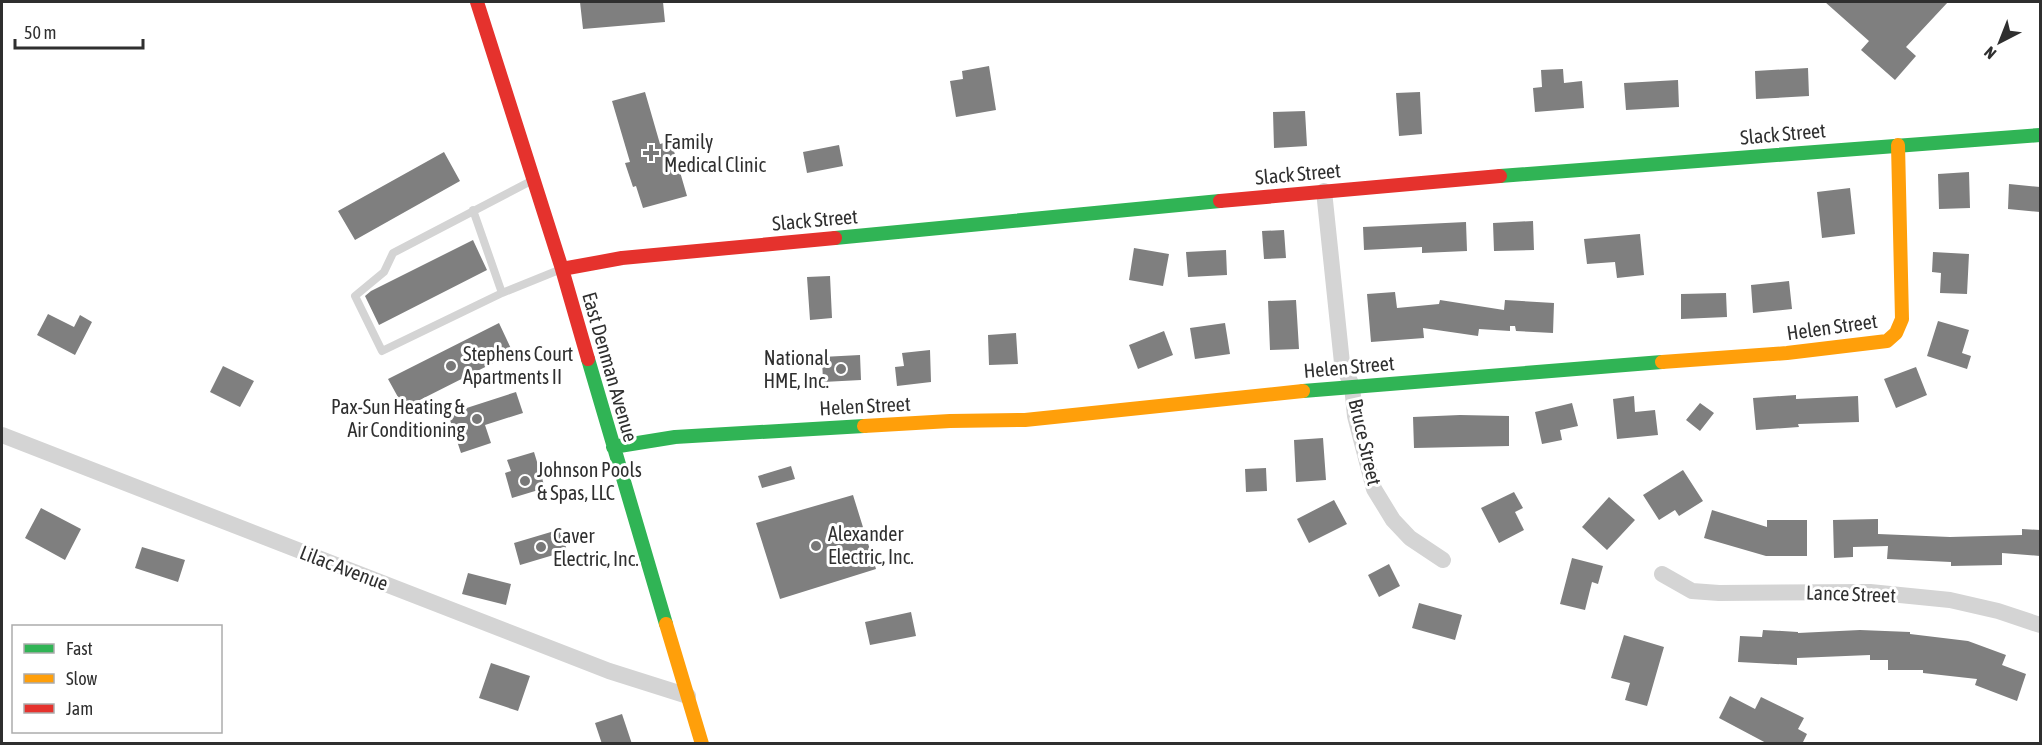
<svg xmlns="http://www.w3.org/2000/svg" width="2042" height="745" font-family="'Asap Condensed',sans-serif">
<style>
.building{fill:#7f7f7f}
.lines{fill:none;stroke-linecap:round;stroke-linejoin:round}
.lane{stroke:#d4d4d4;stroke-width:8}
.street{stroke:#d4d4d4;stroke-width:16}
.fast{stroke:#30b455;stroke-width:14}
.slow{stroke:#ff9f0a;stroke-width:14}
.jam{stroke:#e5322d;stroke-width:14}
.poi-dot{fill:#787878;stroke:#fff;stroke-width:2}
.labels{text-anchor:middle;stroke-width:6;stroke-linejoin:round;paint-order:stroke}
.street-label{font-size:20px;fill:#2f2f2f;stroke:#fff}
.poi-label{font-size:20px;fill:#2f2f2f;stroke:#fff;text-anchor:start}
</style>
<rect width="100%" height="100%" fill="#fff"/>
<path class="building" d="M580,2H663L665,22L583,29Z
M1825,2H1948L1906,47L1916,56L1895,80L1861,50L1869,41Z
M989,66L996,110L956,117L950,81L963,79L962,71Z
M1808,68L1809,96L1756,99L1755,71Z
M1563,69L1564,83L1582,81L1584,108L1535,112L1533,88L1542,87L1541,70Z
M1678,80L1679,107L1626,110L1624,83Z
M645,92L660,144L671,141L687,196L643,208L636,186L633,187L625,163L630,162L612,101Z
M1420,92L1422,134L1399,136L1396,93Z
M1305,111L1307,146L1274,148L1273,112Z
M839,145L843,166L807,173L803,152Z
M444,152L460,181L355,240L338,211Z
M1969,172L1970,208L1939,209L1938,174Z
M2009,184L2040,187V212L2008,209Z
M1850,188L1855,234L1822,238L1817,192Z
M1533,221L1534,250L1494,251L1493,223Z
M1466,222L1467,251L1422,253V247L1364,250L1363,227Z
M1284,230L1286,258L1264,259L1262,231Z
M1640,234L1644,275L1617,278L1615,262L1587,264L1584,239Z
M473,240L487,270L379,325L365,296L371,291Z
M1134,248L1169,254L1163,286L1129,280Z
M1226,250L1227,275L1188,277L1186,252Z
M1933,252L1969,254L1967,294L1940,293L1941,273L1932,272Z
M830,276L832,318L810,320L807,277Z
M1789,281L1792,309L1753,313L1751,285Z
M1395,292L1397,308L1439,304L1440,300L1504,310L1505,300L1554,303L1553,333L1516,331L1515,326H1510V331L1479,329L1478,336L1423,328L1424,338L1371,342L1367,294Z
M1726,293L1727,317L1681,319V294Z
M1296,300L1299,349L1270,350L1268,301Z
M48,314L74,327L80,315L92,322L75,355L37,335Z
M1938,321L1969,330L1962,353L1971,356L1967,369L1927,356Z
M499,323L513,353L404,408L388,379Z
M1225,323L1230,354L1195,359L1190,328Z
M1164,331L1173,355L1138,369L1129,345Z
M1016,333L1018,364L989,365L988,335Z
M930,350L931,382L897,386L895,367L904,366L902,353Z
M860,355L861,380L823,382L822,357Z
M223,366L254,381L240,407L210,392Z
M1916,367L1927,395L1896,408L1884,379Z
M516,392L523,413L485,425L491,443L461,453L448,414Z
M1796,395V399L1858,396L1859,422L1798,424L1799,427L1756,430L1753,398Z
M1634,396L1635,412L1655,410L1658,435L1617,439L1613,399Z
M1572,403L1578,426L1560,430L1562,440L1542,444L1535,412Z
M1700,403L1714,413L1700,431L1686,420Z
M1460,415L1509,416V446L1414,448L1413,417Z
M1323,438L1326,480L1296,482L1294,440Z
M534,452L545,488L512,498L505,473L511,471L507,460Z
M791,466L795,479L762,488L758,476Z
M1266,468L1267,491L1246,492L1245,469Z
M1683,470L1703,501L1679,516L1675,510L1659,520L1643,495Z
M1514,492L1523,508L1515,512L1524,530L1499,543L1481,508Z
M853,495L876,569L780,599L756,523Z
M1609,497L1635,520L1607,550L1582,527Z
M1334,500L1347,524L1309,543L1297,519Z
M41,508L81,529L65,560L25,538Z
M1712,510L1767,527V520H1807V556H1766L1704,538Z
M1878,519V534L1950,537L2022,535V529L2040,530V556L2002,553V565L1951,566V562L1887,559L1888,546L1853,547V557L1834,558L1833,520Z
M561,529L567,551L520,565L514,543Z
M142,547L185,560L178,582L135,568Z
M1572,558L1603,566L1598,584L1592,582L1585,610L1560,604Z
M1389,564L1400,586L1379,597L1368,575Z
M468,573L511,584L506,605L462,594Z
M1419,603L1462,615L1455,640L1412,628Z
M911,612L916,636L870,645L865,622Z
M1763,630L1798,632V633L1860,630L1910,632V634L1968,641L2006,655L2002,665L2026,674L2017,701L1975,685L1977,679L1923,673V670H1888V660H1870V655L1797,658V665L1738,662L1740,636L1762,637Z
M1624,635L1664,647L1647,706L1625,700L1630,683L1611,678Z
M491,663L530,676L518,711L479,698Z
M1730,696L1755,709L1761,697L1804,718L1798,729L1807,734L1802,744H1768L1719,718Z
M622,714L632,744H602L595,723Z"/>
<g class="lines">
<path class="lane" d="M531,181L393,253L384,272L355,296L382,351L502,293L559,270
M473,210L502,293"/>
<path class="street" d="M1324,191L1342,363L1352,386L1355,416L1374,489L1393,520L1410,538L1443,560
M2,435L609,671L688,696
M1662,574L1692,591L1719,593L1870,592L1950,600L1998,611L2040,625"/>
<path class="fast" d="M1500,176L2040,135
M835,238L1220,201
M588,359L666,624
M1303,391L1662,362
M613,447L675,437L864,426"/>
<path class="slow" d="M1662,362L1787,353L1887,341L1896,333L1902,319L1898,145
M864,426L950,421L1025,420L1303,391
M666,624L702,744"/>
<path class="jam" d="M477,2L562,269L588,359
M1220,201L1500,176
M562,269L622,258L835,238"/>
</g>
<g class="poi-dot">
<path d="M648 144h6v6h6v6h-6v6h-6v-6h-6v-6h6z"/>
<circle cx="451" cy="366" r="6"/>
<circle cx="841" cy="369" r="6"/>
<circle cx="477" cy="419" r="6"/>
<circle cx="525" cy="481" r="6"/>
<circle cx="816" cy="546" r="6"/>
<circle cx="541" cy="547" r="6"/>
</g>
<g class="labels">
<g class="street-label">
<text transform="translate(1783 134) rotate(-5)" y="7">Slack Street</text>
<text transform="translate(1298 174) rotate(-5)" y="7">Slack Street</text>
<text transform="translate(815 220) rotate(-5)" y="7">Slack Street</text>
<text transform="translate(1832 327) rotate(-8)" y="7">Helen Street</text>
<text transform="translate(610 367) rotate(74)" y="7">East Denman Avenue</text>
<text transform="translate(1349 367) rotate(-5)" y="7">Helen Street</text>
<text transform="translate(865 406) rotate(-3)" y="7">Helen Street</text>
<text transform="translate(1365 442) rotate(77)" y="7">Bruce Street</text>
<text transform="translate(344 568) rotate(21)" y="7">Lilac Avenue</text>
<text transform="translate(1851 594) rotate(2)" y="7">Lance Street</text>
</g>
<g class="poi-label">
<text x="664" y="149">Family<tspan x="664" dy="23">Medical Clinic</tspan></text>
<text x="463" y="361">Stephens Court<tspan x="463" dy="23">Apartments II</tspan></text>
<text x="829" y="365" text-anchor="end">National<tspan x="829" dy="23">HME, Inc.</tspan></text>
<text x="465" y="414" text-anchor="end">Pax-Sun Heating &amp;<tspan x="465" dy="23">Air Conditioning</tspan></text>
<text x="537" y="477">Johnson Pools<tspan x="537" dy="23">&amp; Spas, LLC</tspan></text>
<text x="828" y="541">Alexander<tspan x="828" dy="23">Electric, Inc.</tspan></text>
<text x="553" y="543">Caver<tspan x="553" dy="23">Electric, Inc.</tspan></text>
</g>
</g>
<rect width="2042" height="745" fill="none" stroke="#2f2f2f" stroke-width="6"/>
<rect x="12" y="625" width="210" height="108" fill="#ffffff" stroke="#acacac" stroke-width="1.5"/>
<rect x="24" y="644" width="30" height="9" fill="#30b455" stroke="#acacac" stroke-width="1.5"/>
<text x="66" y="655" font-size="18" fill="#2f2f2f">Fast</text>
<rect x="24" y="674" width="30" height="9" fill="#ff9f0a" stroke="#acacac" stroke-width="1.5"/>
<text x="66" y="685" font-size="18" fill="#2f2f2f">Slow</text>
<rect x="24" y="704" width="30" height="9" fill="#e5322d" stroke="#acacac" stroke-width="1.5"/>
<text x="66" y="715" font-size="18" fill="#2f2f2f">Jam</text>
<g transform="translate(2000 42) rotate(222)" stroke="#ffffff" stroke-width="4.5" paint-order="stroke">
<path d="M0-4.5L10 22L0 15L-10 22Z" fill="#2f2f2f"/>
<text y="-9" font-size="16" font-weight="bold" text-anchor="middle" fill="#2f2f2f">N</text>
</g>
<path d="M15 39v9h128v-9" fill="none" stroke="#2f2f2f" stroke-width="3"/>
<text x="24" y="39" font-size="18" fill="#2f2f2f" stroke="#ffffff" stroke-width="4.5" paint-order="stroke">50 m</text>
</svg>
